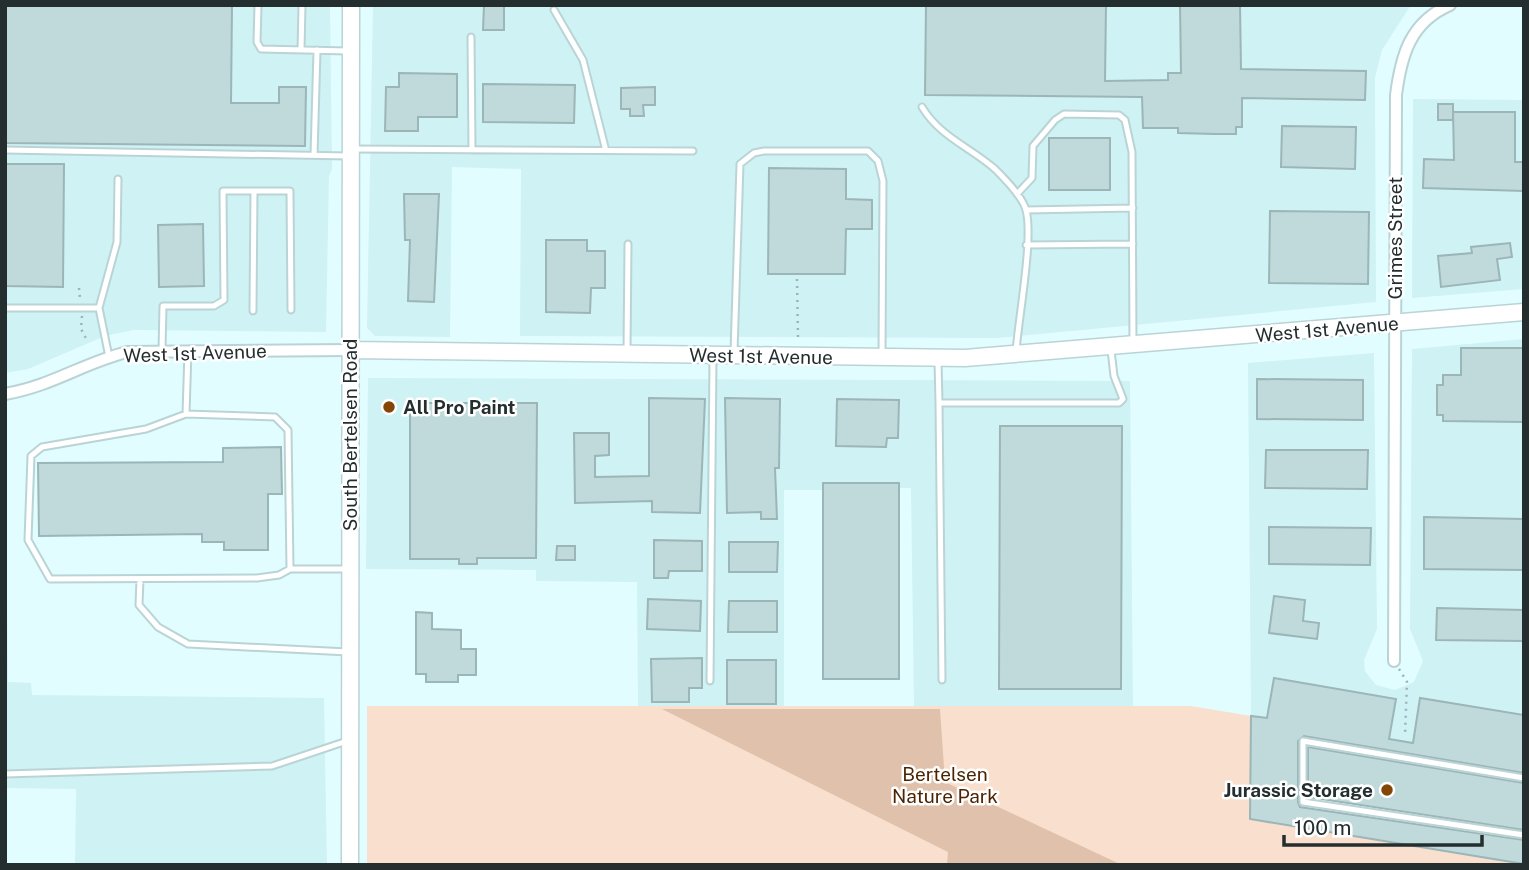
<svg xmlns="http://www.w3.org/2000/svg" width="1529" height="870" font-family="'Public Sans',sans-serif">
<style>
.built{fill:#cff2f5}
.green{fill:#f9dfcd}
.forest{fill:#e0c1ac}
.building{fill:#c0dadb;stroke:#9cb5b7;stroke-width:2}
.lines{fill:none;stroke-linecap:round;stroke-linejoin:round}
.lane-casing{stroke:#bad4d6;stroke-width:9}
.street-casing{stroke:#bad4d6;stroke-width:14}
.secondary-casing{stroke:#bad4d6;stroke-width:19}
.path{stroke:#9eb3b5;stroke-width:2.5;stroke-dasharray:2 5;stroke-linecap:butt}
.lane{stroke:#fff;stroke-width:5}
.street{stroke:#fff;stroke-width:10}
.secondary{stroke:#fff;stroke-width:16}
.poi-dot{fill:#844507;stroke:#fff;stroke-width:2.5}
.labels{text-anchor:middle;stroke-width:5;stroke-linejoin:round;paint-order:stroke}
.street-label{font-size:19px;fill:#242e2f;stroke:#fff}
.poi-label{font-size:19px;font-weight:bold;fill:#242e2f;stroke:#fff;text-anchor:start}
.park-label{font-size:19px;fill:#4c2400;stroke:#fff}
</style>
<rect width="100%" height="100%" fill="#e2fdff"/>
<path class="built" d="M5,5H330L332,169L329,176L326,332L133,330L105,336L28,369L5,373Z
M373,5H1411L1382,50L1375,78L1376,302L997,338L520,336L521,169L452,167L450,337L375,336L367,328Z
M1413,99L1524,100V289L1412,298Z
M1524,339V762L1251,716L1248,363L1374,353L1377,629L1364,660L1365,671L1376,685L1395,690L1414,682L1423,661L1410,629L1412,349Z
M368,378L1130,381L1133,706H914L911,488H899V524L829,525V490H784V706H638L637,582L536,581V570L366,569Z
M5,414L8,682L31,683L32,695L324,698L327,865H75L76,789L5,788Z"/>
<path class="green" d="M367,706H1191L1251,716V819L1524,865H367Z"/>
<path class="forest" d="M662,709H940L945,782L1122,865H947L948,852Z"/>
<path class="building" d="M5,5H232L231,103H279V87H306L305,146L5,143Z
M484,5H504V30H483Z
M926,5H1106L1105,81L1168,80V73H1181L1180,5H1240L1241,69L1366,71L1365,100L1242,98V127H1236V134H1215L1178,133V128H1143L1142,97L925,95Z
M399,73L457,74V117H418V131H385L386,87H399Z
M483,84L575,85L574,123L483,122Z
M655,87V105H643L644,116H630V109H621V88Z
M1438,104H1453V120H1438Z
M1453,112H1515V162H1524V191L1423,188L1424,159L1454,160Z
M1282,126L1356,127L1355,169L1281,167Z
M1049,138H1110V190H1049Z
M5,164H64L63,287L5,286Z
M769,168L846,169V199L872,200V229H846L845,274H768Z
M404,194H439L434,302L408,301L410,240H405Z
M1270,211L1369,212L1368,284L1269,283Z
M203,224L204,286L159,287L158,225Z
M546,240H587V251H605V288H591L590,313L546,312Z
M1510,243L1512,257L1497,259L1500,280L1441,287L1438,256L1472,253L1471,247Z
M1461,348H1524V422L1443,421V415H1437V385H1443V375H1461Z
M1257,379L1363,380V420L1257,419Z
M649,398L705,399L700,513L652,512V501L575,503L574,433H609V455L595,456V477L649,476Z
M725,398L780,399L779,468H775L777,519H761V512L727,513Z
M837,399L899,400L898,438H887L886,447L836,446Z
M410,403H537L536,558H477V564H459V559H410Z
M1000,426H1122L1121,689H999Z
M281,447L282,494H268V550H224V542H202V534L39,536L38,463L223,462V448Z
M1266,450H1368L1367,489L1265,488Z
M823,483H899V679H823Z
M1424,517L1524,519V570L1424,569Z
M1269,527L1371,528L1370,565L1269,564Z
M654,540L702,541V571H669L668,578H654Z
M729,542H778L777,572H729Z
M557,546H575V560H556Z
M1274,596L1305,600L1303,621L1319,623L1317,639L1269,633Z
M648,599L701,601L700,631L647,629Z
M729,601H777V632H728Z
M1437,608L1524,610V641L1436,640Z
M416,612L432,613V629L461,630V649H476V675H458V682H426V674H416Z
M702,658V688H689V702H652L651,659Z
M727,660H776V704H727Z
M1274,678L1396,699L1389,739L1413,743L1420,698L1524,715V773L1304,736L1298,741V802L1300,807L1524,840V864L1250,819L1251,716L1267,718Z
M1308,747L1524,783V830L1308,797Z"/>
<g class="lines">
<g class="lane-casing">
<path id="lane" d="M258,5L257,42L261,49L348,51
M554,10L583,60L606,151
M471,37L472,150
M301,50L302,5
M922,107C940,137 970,147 995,169C1005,179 1020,194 1025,207C1035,232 1018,320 1016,352
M354,149L693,151
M5,150L349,156
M314,155L317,50
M1017,194L1032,178L1033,146L1055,120L1064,114L1119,115L1125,120L1132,152L1133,342
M1026,210L1133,208
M1026,245L1133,244
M5,308H99
M253,311L254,191
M162,350L163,306H214L224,300L223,191H290L291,310
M627,351L628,244
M734,352L740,164L754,153L764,151H868L878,161L883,181L882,354
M109,357L99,308L117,242L118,179
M938,362L939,403H1119L1123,399L1114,376L1111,350
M939,403L942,680
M186,414L146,429L42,447L31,456L28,540L50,579L257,578L279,575L290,569L288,430L275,417L186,414L188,351
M290,569H346
M140,579L139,605L158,627L188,644L348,652
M710,681L713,358
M5,774L272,766L347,741
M1524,778L1303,741V802L1524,835"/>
</g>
<g class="street-casing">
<path id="street" d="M5,394C52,386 83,363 127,352L350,350
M1394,661L1396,95C1401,56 1410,22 1450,5"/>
</g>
<g class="secondary-casing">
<path id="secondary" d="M350,350L965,358L1524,312
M350,865L351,5"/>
</g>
<path class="path" d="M797,279L798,338
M79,288L80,299
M82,316L81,329L88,342
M1399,669L1407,682L1405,735"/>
<use href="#lane" class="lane"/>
<use href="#street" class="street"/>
<use href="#secondary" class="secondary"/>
</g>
<g class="poi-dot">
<circle cx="389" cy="407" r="7"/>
<circle cx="1387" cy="790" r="7"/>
</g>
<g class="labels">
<g class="street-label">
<text transform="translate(1395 238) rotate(-90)" y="7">Grimes Street</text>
<text transform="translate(1327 329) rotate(-5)" y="7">West 1st Avenue</text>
<text transform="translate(195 353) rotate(-2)" y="7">West 1st Avenue</text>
<text transform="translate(761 356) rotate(1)" y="7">West 1st Avenue</text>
<text transform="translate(350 435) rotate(-90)" y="7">South Bertelsen Road</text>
</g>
<g class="poi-label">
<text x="403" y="414">All Pro Paint</text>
<text x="1373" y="797" text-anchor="end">Jurassic Storage</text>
</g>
<g class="park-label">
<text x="945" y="781">Bertelsen<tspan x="945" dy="22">Nature Park</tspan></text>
</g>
</g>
<rect width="1529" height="870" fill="none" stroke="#242e2f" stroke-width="14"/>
<path d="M1284 835v10h198v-10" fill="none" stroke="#242e2f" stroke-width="3.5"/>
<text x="1294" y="835" font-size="21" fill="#242e2f" stroke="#ffffff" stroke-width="5" paint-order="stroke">100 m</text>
</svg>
